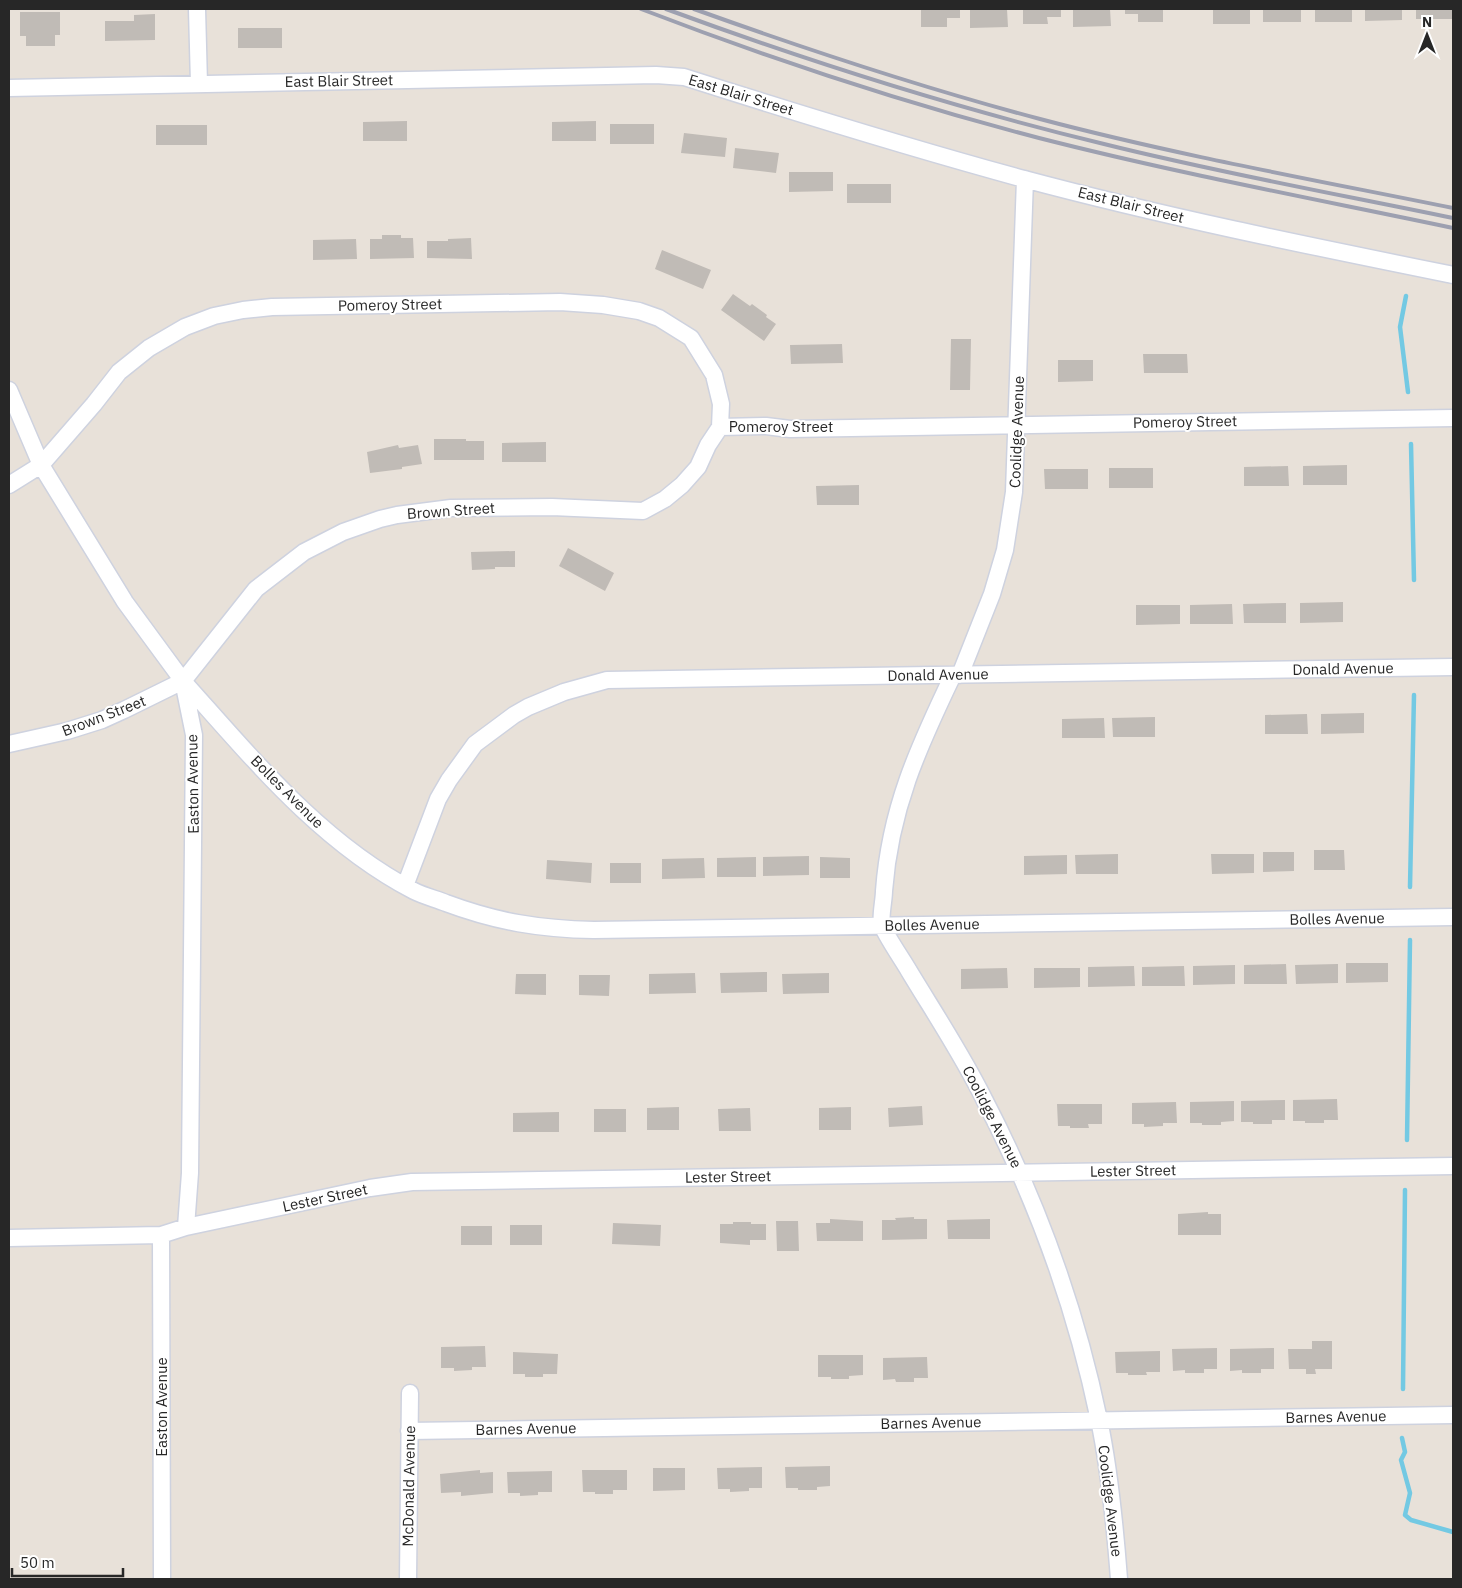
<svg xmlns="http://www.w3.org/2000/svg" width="1462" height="1588" font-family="'IBM Plex Sans',sans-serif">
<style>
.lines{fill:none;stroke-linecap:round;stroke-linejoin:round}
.stream{stroke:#73c9e3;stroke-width:4.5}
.building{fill:#c0bbb6}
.minor-casing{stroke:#ced2df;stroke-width:19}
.minor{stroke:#fff;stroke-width:16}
.rail{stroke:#9da0b0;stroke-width:4}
.labels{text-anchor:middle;stroke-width:4;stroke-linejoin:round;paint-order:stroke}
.street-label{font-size:15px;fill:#272727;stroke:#fff}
</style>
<rect width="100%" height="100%" fill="#e8e1d9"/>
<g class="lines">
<path class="stream" d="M1406,296L1400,327L1408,392
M1411,444L1414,580
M1410,887L1414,695
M1407,1140L1410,940
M1403,1389L1405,1190
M1402,1438L1405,1452L1401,1460L1410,1493L1405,1515L1411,1520L1453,1532"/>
</g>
<path class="building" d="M921,9H960V18H947V27H921Z
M970,9H1007L1008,27L970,28Z
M1023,9H1061V17H1047L1048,24H1023Z
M1073,9H1110L1111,26L1073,27Z
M1125,9H1163V22H1138V14H1125Z
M1213,9H1250V24H1213Z
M1263,9H1301V22H1263Z
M1315,9H1352V22H1315Z
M1365,9H1402V20L1365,21Z
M1416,9H1453V19H1416Z
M20,12H60V35H55V46H26V36H20Z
M155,14V40L105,41V21H134V15Z
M238,28H282V48H238Z
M407,121V141H363V122Z
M596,121V141H552V122Z
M610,124H654V144H610Z
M156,125H207V145H156Z
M684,133L727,138L725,157L681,153Z
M735,148L779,153L776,173L733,168Z
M789,172H833V191L789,192Z
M847,184H891V203H847Z
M382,235H401V238H413L414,258L370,259V239H382Z
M471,238L472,259L427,258V241H448V239Z
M356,239L357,259L313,260V240Z
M662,250L711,270L703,289L655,269Z
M733,294L750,306L752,304L767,315L766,317L776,324L764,341L721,310Z
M951,339H971L970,390H950Z
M842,344L843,363L791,364L790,345Z
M1143,354H1187L1188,373H1144Z
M1058,360H1093V381L1058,382Z
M434,439H466V441H484V460H434Z
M546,442V462H502V443Z
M398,445L399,448L418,445L422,464L402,467V469L370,473L367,452Z
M1347,465V485H1303V466Z
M1288,466L1289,486H1244V467Z
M1109,468H1153V488H1109Z
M1044,469H1088V489H1045Z
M859,485V505H817L816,486Z
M568,548L614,573L605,591L559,566Z
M515,551V567H495V569L472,570L471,552Z
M1343,602V622L1300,623V603Z
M1286,603V623H1244L1243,604Z
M1232,604L1233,624H1190V605Z
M1136,605H1180V624L1136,625Z
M1364,713V733L1321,734V714Z
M1307,714L1308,734H1265V715Z
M1155,717V737H1113L1112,718Z
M1104,718L1105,738H1062V719Z
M1314,850H1344L1345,870H1314Z
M1263,852H1294V871L1263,872Z
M1118,854V874H1076L1075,855Z
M1211,854H1254V873L1212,874Z
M1067,855V874L1024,875V856Z
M809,856V875L763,876V857Z
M756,857V877H717V858Z
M820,857L850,858V878H820Z
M704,858L705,878L662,879V859Z
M547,860L592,863L591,883L546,879Z
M610,863H641V883H610Z
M1346,963H1388V982L1346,983Z
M1286,964L1287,984H1244V965Z
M1338,964V983L1296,984L1295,965Z
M1235,965V984L1193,985V966Z
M1134,966L1135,986L1088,987V967Z
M1184,966L1185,986H1142V967Z
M1007,968L1008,988L961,989V969Z
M1034,968H1080V987L1034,988Z
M767,972V992L721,993L720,973Z
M695,973L696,993L649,994V974Z
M829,973V993L783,994L782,974Z
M516,974H546V995L515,994Z
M579,975H610L609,996L579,995Z
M1337,1099L1338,1120H1324V1123H1305V1121H1293V1100Z
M1285,1100V1120H1272V1124H1253V1122H1241V1101Z
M1234,1101V1121L1221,1122V1125H1202V1123H1190V1102Z
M1176,1102L1177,1123H1163V1126L1144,1127V1124H1132V1103Z
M1057,1104H1102V1124H1088L1089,1128H1070V1126H1058Z
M922,1106L923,1125L889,1127L888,1108Z
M679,1107V1130H647V1108Z
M851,1107V1130H819V1108Z
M750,1108L751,1131H719L718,1109Z
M594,1109H626V1132H594Z
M559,1112V1132H513V1113Z
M1208,1212V1214H1221V1235H1178V1214Z
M914,1217V1219H927V1239L882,1240V1220H896L895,1218Z
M830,1219L863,1221V1241H817L816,1223H830Z
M990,1219V1239H948L947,1220Z
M776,1221H798L799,1251H777Z
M733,1222H751V1224H766V1240H750V1245L720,1243V1224H733Z
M613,1223L661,1225L660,1246L612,1244Z
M510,1225H542V1245H510Z
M461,1226H492V1245H461Z
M1312,1341H1332V1369H1315L1316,1374H1306V1369H1289L1288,1349H1312Z
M485,1346L486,1367H472V1370L454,1371V1368H441V1347Z
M1217,1348V1369H1204V1373H1185V1370L1173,1371L1172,1349Z
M1274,1348V1369H1261V1373H1242V1370L1230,1371V1349Z
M1160,1351V1372H1146L1147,1375H1128V1373H1116L1115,1352Z
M513,1352L558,1354L557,1374H543V1377H525V1374H513Z
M818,1355H863V1375L849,1376V1379H831V1377H818Z
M927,1357L928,1378H914V1382H896L895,1379L883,1380V1358Z
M830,1466V1486L817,1487V1490H798V1488H786L785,1467Z
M762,1467V1488H749V1491L730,1492V1489H718L717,1468Z
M653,1468H685V1490L653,1491Z
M480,1470V1473L493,1472V1493L461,1496V1492L441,1493L440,1474Z
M582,1470H627V1490H613V1494H595V1492H583Z
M552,1471V1492H538V1495L520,1496V1493H508L507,1472Z"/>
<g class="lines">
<g class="minor-casing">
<path id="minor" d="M197,9L199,84
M9,88L656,75L684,77C797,113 910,148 1024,179C1166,217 1310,246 1453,275
M9,390L41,465L125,602L183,681L194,735L190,1173L186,1227
M720,427L766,426L790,429L1453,418
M9,485L41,465L94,404L119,372L149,348L185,327L214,316L243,310L272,307L560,302L603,305L639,311L659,318L691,338L714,375L721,404L720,427
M953,675C918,748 890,809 884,891C884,900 880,917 882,925C884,933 904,962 909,971C935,1014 963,1056 985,1101C1037,1201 1076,1309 1099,1420C1110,1472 1115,1526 1119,1579
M960,675L992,594L1005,550L1014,492L1025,179
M183,681C253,759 320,842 414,891C424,896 436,899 446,903C497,922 540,929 594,930L1453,917
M9,744L67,731L102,720L124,710L183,681L256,589L304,552L343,532L380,519L397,515L451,508L552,507L643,511L665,499L682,485L698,467L708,445L720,427
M405,886L438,799L449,780L475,744L514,715L528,707L564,692L607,680L1453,667
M161,1235L162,1579
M9,1238L161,1235L186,1227L370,1188L412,1182L1453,1166
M409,1431L1453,1415
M408,1579L410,1393"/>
</g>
<use href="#minor" class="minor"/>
<path class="rail" d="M641,9C771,59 904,103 1039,138C1176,173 1315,199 1453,228
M666,9C810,62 955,108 1104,144C1220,173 1337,194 1453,218
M694,9C808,50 923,88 1040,119C1176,155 1315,180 1453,208"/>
</g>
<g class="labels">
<g class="street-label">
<text transform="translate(339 81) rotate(-1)" y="5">East Blair Street</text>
<text transform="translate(741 95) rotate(17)" y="5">East Blair Street</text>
<text transform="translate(1131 205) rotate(14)" y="5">East Blair Street</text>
<text transform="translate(390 305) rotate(-1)" y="5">Pomeroy Street</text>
<text transform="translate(1185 422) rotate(-1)" y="5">Pomeroy Street</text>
<text x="781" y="432">Pomeroy Street</text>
<text transform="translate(1017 432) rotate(-88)" y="5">Coolidge Avenue</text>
<text transform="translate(451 511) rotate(-4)" y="5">Brown Street</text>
<text transform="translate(1343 669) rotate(-1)" y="5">Donald Avenue</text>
<text transform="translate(938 675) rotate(-1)" y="5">Donald Avenue</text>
<text transform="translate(104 716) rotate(-21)" y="5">Brown Street</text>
<text transform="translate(193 784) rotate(-91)" y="5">Easton Avenue</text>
<text transform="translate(287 792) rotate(45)" y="5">Bolles Avenue</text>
<text transform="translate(1337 919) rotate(-1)" y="5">Bolles Avenue</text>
<text transform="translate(932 925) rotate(-1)" y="5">Bolles Avenue</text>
<text transform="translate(992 1117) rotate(63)" y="5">Coolidge Avenue</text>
<text transform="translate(1133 1171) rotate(-1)" y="5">Lester Street</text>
<text transform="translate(728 1177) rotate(-1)" y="5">Lester Street</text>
<text transform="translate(325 1198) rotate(-12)" y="5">Lester Street</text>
<text transform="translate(162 1407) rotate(-90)" y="5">Easton Avenue</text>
<text transform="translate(1336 1417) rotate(-1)" y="5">Barnes Avenue</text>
<text transform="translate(931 1423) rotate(-1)" y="5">Barnes Avenue</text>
<text transform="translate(526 1429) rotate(-1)" y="5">Barnes Avenue</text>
<text transform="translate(409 1486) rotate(-89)" y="5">McDonald Avenue</text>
<text transform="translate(1110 1501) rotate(83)" y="5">Coolidge Avenue</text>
</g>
</g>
<rect width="1462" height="1588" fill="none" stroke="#272727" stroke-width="20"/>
<g transform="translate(1427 35)" stroke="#ffffff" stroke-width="4" paint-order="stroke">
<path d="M0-4L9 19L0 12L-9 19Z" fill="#272727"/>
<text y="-8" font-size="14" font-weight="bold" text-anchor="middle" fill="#272727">N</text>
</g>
<path d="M12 1568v8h111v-8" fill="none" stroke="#272727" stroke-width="2.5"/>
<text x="20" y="1568" font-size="15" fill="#272727" stroke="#ffffff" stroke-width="4" paint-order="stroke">50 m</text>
</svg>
